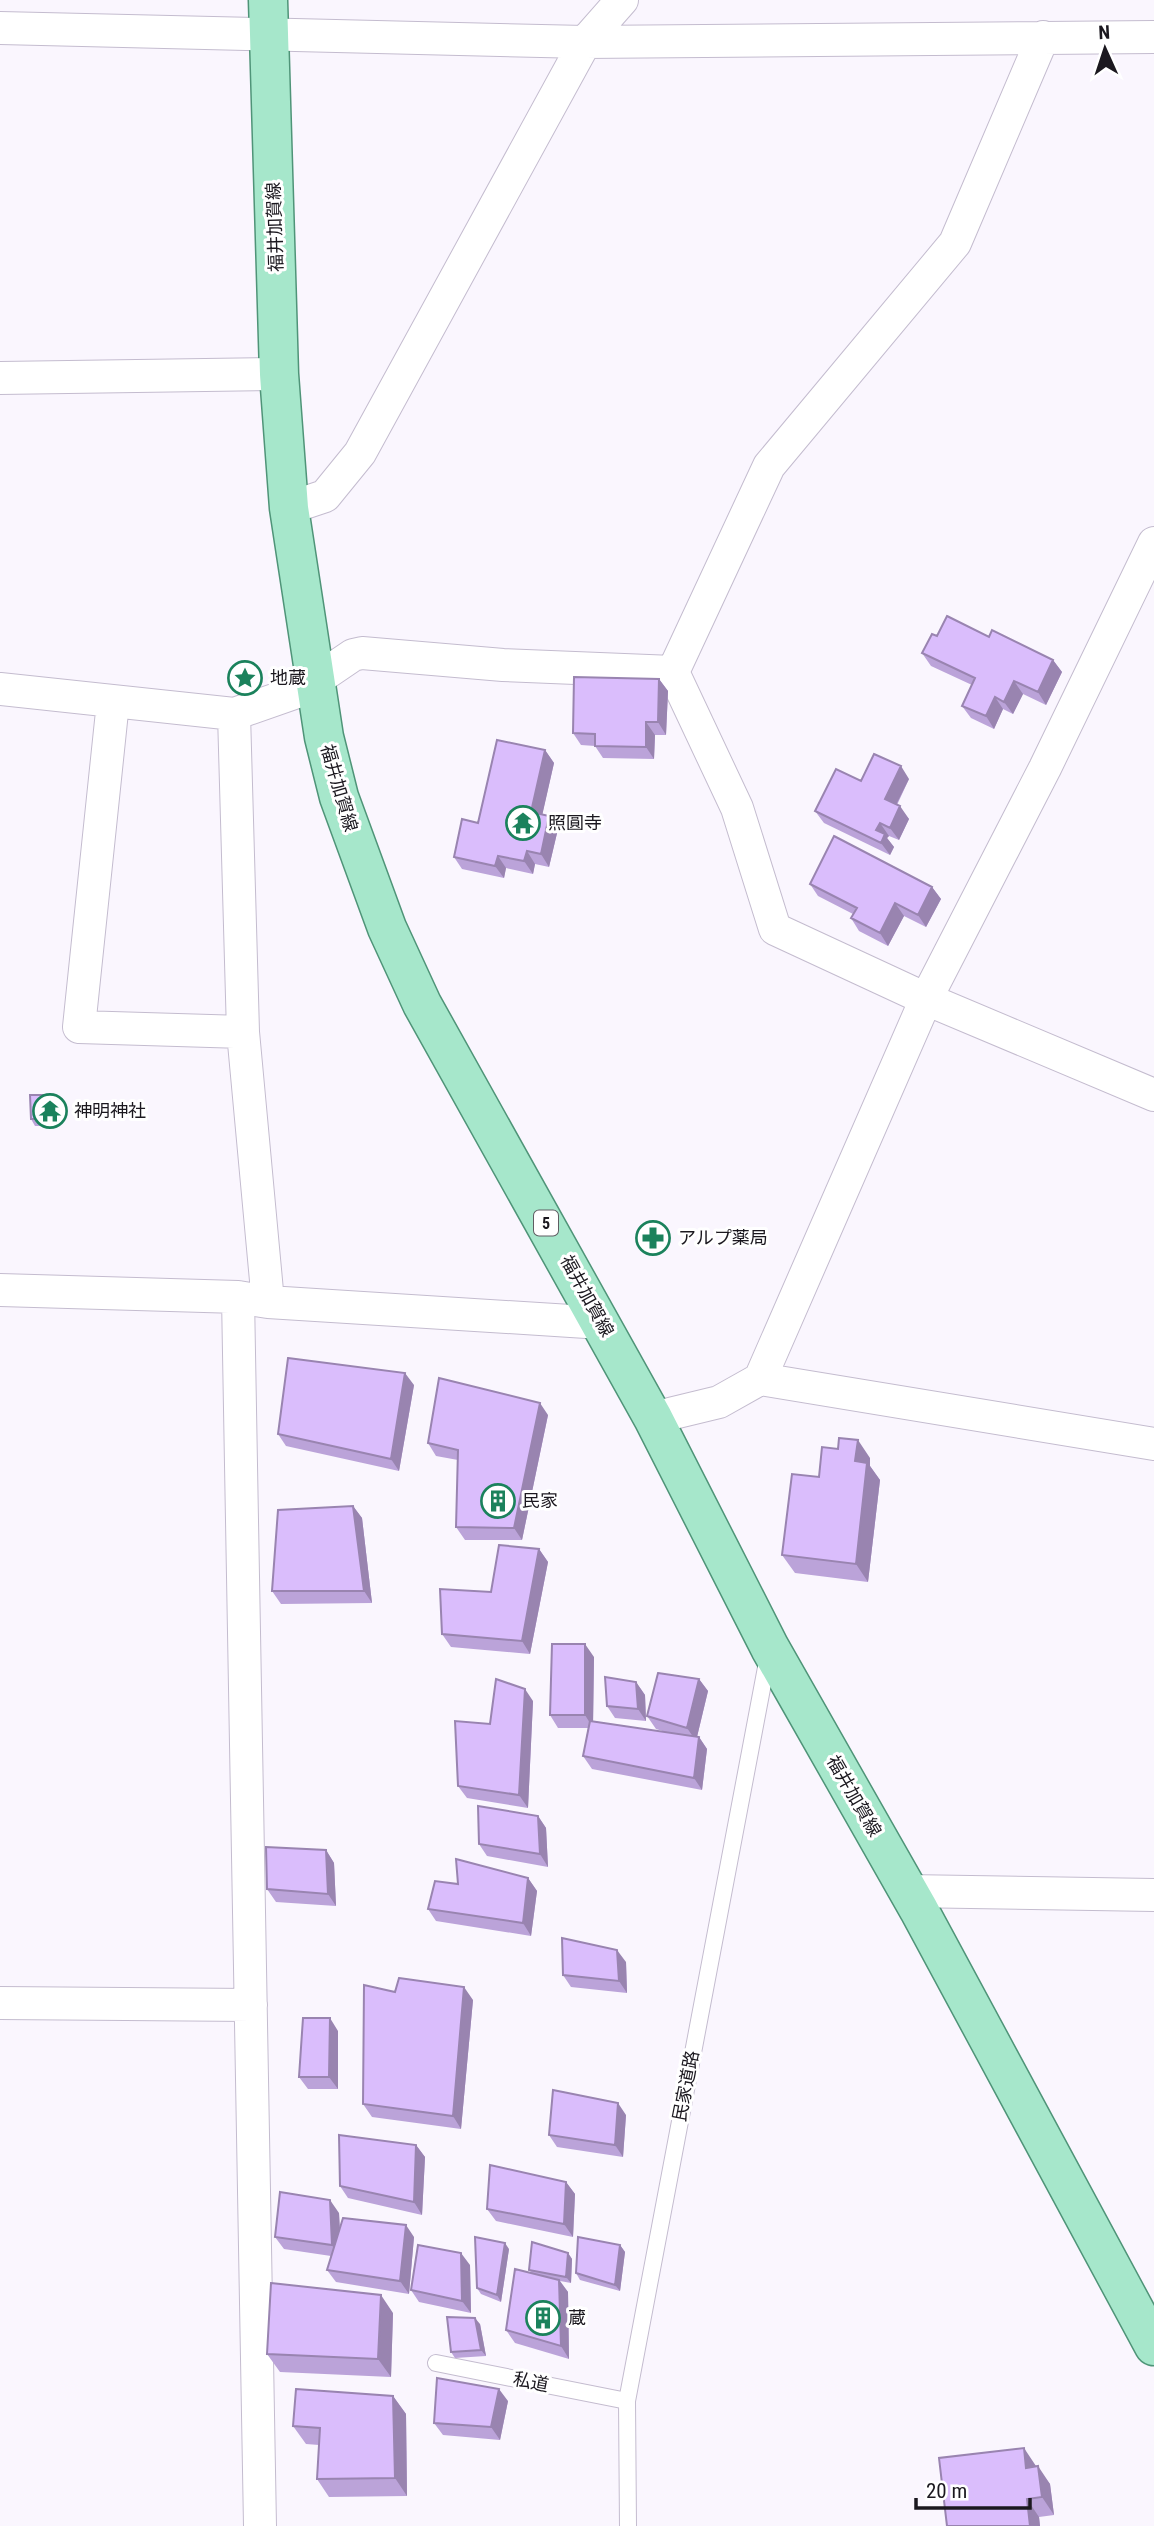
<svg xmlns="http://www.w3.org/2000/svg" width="1154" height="2526" font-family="'Roboto Condensed','Noto Sans JP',sans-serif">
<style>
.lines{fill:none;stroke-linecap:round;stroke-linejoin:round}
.service-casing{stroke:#c4bccf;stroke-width:18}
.minor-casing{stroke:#c4bccf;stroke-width:34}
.primary-casing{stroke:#4f9478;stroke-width:41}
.service{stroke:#fff;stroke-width:16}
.minor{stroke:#fff;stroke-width:32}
.primary{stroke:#a6e7cb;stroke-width:38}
.wall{fill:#bba3d9}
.shaded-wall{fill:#9984b0}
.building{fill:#dabdfc;stroke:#9984b0;stroke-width:2}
.labels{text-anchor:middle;stroke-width:6;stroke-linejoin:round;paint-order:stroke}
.shield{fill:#fff;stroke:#5f5d62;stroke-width:2}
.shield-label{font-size:16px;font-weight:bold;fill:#1b181f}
.street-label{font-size:18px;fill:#1b181f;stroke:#fff}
.poi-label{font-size:18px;fill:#1b181f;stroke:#fff;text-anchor:start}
</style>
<rect width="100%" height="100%" fill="#faf6fe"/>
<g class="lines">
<g class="service-casing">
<path id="service" d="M436,2363L627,2401
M628,2526L627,2401L768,1657"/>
</g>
<g class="minor-casing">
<path id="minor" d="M0,28L585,42L1154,37
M0,378L279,374
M289,508L325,496L360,453L585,42L622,0
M673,672L769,466L955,243L1043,37
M0,689L234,714L300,691L353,655L362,653L503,665L673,672L737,808L775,929L926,999L1154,1095
M113,702L79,1027L243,1032
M234,714L243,1032L268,1302
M0,1290L238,1297L268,1302L602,1323
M238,1297L260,2526
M760,1379L1154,1444
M653,1418L719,1402L760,1379L926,999L1045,768L1154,543
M907,1891L1154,1895
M0,2003L251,2005"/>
</g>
<g class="primary-casing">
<path id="primary" d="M268,0L279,374L289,508L324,737L339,797L387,928L422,1004L653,1418L770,1648L919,1910L1154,2346"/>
</g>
<use href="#service" class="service"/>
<use href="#minor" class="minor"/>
<use href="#primary" class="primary"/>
</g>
<path class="wall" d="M937,636L989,637L1053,660L1062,672L1046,705L1023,694L1013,714L1003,709L994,729L971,718L962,706L972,685L931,666L922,653Z
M659,679L668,691L666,735H655L654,759L603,758L595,746L581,745L573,733Z
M545,750L554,763L542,815L549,816L558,829L549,867L535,864L533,874L506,868L504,878L462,869L454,857L478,823Z
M909,779L897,805L909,819L899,840L889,836L887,838L894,847L890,855L824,823L815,811L861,781Z
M810,884L932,887L941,899L926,927L904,916L888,946L859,931L851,918L853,914L818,896Z
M59,1101V1126H35L31,1119Z
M414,1385L399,1471L286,1446L278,1434Z
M548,1415L522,1540H465L456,1527L458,1460L436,1456L428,1443Z
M870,1458V1466L880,1480L868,1582L795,1573L782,1555Z
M353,1506L362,1518L372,1603L281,1604L272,1591Z
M539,1549L548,1562L530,1654L451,1647L442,1634Z
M594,1657L593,1721L669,1733L656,1729L647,1716L699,1679L708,1691L697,1737H699L707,1749L702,1790L592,1769L583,1756L588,1728H558L550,1715Z
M636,1682L645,1695L646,1721L615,1718L607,1706Z
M533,1701L528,1808L467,1798L458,1786L490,1724Z
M538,1816L546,1828L548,1867L487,1856L479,1844Z
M326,1850L334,1863L336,1906L276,1902L267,1889Z
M528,1878L537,1891L531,1936L436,1921L428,1909L458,1884Z
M626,1962L627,1993L571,1987L563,1975Z
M395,1992L473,2000L461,2129L372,2117L363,2104Z
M338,2031V2089H308L299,2077Z
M626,2115L623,2157L557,2147L549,2135Z
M416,2145L425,2157L422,2215L348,2198L340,2186Z
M566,2182L575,2194L573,2237L496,2221L487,2209Z
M339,2213L340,2230L414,2237L409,2294L336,2282L327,2270L331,2256L284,2249L275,2237Z
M620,2245L625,2252L620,2291L580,2280L576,2273Z
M509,2249L501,2302L481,2294L477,2288Z
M568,2253L572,2259L571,2283L560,2281L568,2292L569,2359L515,2343L506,2330L532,2273L529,2270Z
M470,2265L471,2313L419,2302L411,2290Z
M393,2313L391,2377L280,2372L267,2354Z
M480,2324L486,2356L455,2358L451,2352Z
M393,2396L406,2414L407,2496L329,2497L317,2479L319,2445L306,2444L293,2426Z
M508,2401L500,2440L443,2435L434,2423Z
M1036,2467L1050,2484L1054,2515L1039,2517L1040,2526H947Z"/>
<path class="shaded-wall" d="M1053,660L1062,672L1046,705L1038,692Z
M659,679L668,691L666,735L658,722Z
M1014,681L1023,694L1013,714L1004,702Z
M995,697L1003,709L994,729L986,716Z
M646,722L655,735L654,759L646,747Z
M545,750L554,763L540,825L531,812Z
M901,766L909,779L893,811L885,799Z
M900,806L909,819L899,840L890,828Z
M549,816L558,829L549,867L541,854Z
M880,823L889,836L887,838L894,847L890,855L881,843L876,830Z
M527,851L535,864L533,874L524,861Z
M498,856L506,868L504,878L495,866Z
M932,887L941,899L926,927L918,915Z
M895,903L904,916L888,946L880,933Z
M55,1095L59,1101V1126L55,1119Z
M405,1373L414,1385L399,1471L391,1459Z
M540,1403L548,1415L522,1540L514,1528Z
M858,1440L870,1458V1466L880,1480L868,1582L856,1564L855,1461Z
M353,1506L362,1518L372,1603L364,1591Z
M539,1549L548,1562L530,1654L522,1641Z
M585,1644L594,1657L593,1728L585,1715Z
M699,1679L708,1691L696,1741L687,1728Z
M636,1682L645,1695L646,1721L638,1709Z
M525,1689L533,1701L528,1808L519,1795Z
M699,1737L707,1749L702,1790L694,1778Z
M538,1816L546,1828L548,1867L540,1854Z
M326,1850L334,1863L336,1906L328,1894Z
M528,1878L537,1891L531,1936L523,1923Z
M617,1950L626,1962L627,1993L619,1981Z
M464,1987L473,2000L461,2129L453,2116Z
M330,2018L338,2031V2089L329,2077Z
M618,2103L626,2115L623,2157L615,2145Z
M416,2145L425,2157L422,2215L414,2202Z
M566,2182L575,2194L573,2237L564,2224Z
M330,2200L339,2213L341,2258L332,2245Z
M406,2225L414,2237L409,2294L400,2281Z
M505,2243L509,2249L501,2302L497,2295Z
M620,2245L625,2252L620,2291L615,2285Z
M461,2253L470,2265L471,2313L462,2301Z
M568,2253L572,2259L571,2283L566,2277Z
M559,2280L568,2292L569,2359L561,2346Z
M381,2295L393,2313L391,2377L378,2359Z
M475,2318L480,2324L486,2356L481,2350Z
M499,2389L508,2401L500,2440L491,2427Z
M393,2396L406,2414L407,2496L395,2478Z
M1024,2448L1036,2466L1038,2485L1026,2468Z
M1038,2466L1050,2484L1054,2515L1042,2497Z
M1027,2499L1039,2517L1040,2526H1030Z"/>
<path class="building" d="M947,616L989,637L992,630L1053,660L1038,692L1014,681L1004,702L995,697L986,716L962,706L975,678L922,653L932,634L937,636Z
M574,677L659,679L658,722H646V747L595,746V734L573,733Z
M497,740L545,750L531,812L549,816L541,854L527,851L524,861L498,856L495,866L454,857L462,819L478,823Z
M874,754L901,766L885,799L900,806L890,828L880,823L876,830L885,834L881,843L815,811L836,769L861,781Z
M834,836L932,887L918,915L895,903L880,933L851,918L857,908L810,884Z
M30,1095H55V1119H31Z
M288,1358L405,1373L391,1459L278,1434Z
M439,1378L540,1403L514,1528L456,1527L458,1450L428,1443Z
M839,1438L858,1440L855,1461L867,1463L856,1564L782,1555L792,1474L819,1477L822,1447L838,1449Z
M353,1506L364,1591H272L278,1510Z
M499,1545L539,1549L522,1641L442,1634L440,1589L491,1592Z
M552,1644H585V1715H550Z
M658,1673L699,1679L687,1728L647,1716Z
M605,1677L636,1682L638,1709L607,1706Z
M496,1679L525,1689L519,1795L458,1786L455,1721L490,1724Z
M590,1721L699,1737L694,1778L583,1756Z
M478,1806L538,1816L540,1854L479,1844Z
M266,1847L326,1850L328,1894L267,1889Z
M456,1859L528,1878L523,1923L428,1909L435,1881L458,1884Z
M562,1938L617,1950L619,1981L563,1975Z
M399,1978L464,1987L453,2116L363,2104L364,1985L395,1992Z
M303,2018H330L329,2077H299Z
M553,2090L618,2103L615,2145L549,2135Z
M339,2135L416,2145L414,2202L340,2186Z
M490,2165L566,2182L564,2224L487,2209Z
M280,2192L330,2200L332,2245L275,2237Z
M343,2218L406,2225L400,2281L327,2270Z
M475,2237L505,2243L497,2295L477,2288Z
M578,2237L620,2245L615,2285L576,2273Z
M532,2242L568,2253L566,2277L529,2270Z
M418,2245L461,2253L462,2301L411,2290Z
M515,2269L559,2280L561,2346L506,2330Z
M271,2283L381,2295L378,2359L267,2354Z
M447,2317L475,2318L481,2350L451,2352Z
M437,2378L499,2389L491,2427L434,2423Z
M296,2389L393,2396L395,2478L317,2479L320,2428L293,2426Z
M1024,2448L1026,2468L1038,2466L1042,2497L1027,2499L1030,2526H947L939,2458Z"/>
<defs>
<g id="sight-ring" transform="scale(1.75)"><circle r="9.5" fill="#fff" stroke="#1b825c" stroke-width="1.5"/><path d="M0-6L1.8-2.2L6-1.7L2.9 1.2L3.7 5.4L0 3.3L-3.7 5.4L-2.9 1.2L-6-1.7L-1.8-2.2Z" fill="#1b825c"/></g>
<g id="temple-ring" transform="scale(1.75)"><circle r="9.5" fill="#fff" stroke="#1b825c" stroke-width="1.5"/><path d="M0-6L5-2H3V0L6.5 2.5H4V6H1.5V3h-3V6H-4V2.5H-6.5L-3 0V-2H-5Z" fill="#1b825c"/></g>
<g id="pharmacy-ring" transform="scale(1.75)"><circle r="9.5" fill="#fff" stroke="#1b825c" stroke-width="1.5"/><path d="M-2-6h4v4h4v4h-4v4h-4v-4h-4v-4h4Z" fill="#1b825c"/></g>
<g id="building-ring" transform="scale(1.75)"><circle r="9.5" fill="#fff" stroke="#1b825c" stroke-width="1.5"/><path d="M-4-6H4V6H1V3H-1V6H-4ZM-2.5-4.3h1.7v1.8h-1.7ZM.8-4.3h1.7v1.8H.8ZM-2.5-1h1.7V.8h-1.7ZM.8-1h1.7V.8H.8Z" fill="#1b825c"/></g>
</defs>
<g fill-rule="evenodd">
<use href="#sight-ring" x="245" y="678"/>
<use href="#temple-ring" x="523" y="823"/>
<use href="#temple-ring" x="50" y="1111"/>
<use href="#pharmacy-ring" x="653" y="1238"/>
<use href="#building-ring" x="498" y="1501"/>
<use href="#building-ring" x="543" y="2318"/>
</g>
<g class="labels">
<rect class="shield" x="534" y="1210.5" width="24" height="25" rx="5"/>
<g class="shield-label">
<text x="546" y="1229">5</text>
</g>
<g class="street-label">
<text transform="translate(275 227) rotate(-92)" y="6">福井加賀線</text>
<text transform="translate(339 788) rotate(74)" y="6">福井加賀線</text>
<text transform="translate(587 1296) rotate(61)" y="6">福井加賀線</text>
<text transform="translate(854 1796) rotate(60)" y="6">福井加賀線</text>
<text transform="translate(686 2086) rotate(-79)" y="6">民家道路</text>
<text transform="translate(531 2382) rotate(11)" y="6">私道</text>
</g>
<g class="poi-label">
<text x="270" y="684">地蔵</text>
<text x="548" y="829">照圓寺</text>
<text x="74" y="1117">神明神社</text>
<text x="678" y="1244">アルプ薬局</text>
<text x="522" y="1507">民家</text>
<text x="568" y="2324">蔵</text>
</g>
</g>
<g transform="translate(1105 49) rotate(357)" stroke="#ffffff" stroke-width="5" paint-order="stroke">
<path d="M0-5L12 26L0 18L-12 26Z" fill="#1b181f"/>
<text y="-10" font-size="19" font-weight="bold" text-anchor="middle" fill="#1b181f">N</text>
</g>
<path d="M916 2498v10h114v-10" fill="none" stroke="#1b181f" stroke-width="3.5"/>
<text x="926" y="2498" font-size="21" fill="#1b181f" stroke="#ffffff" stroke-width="5" paint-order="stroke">20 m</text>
</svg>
